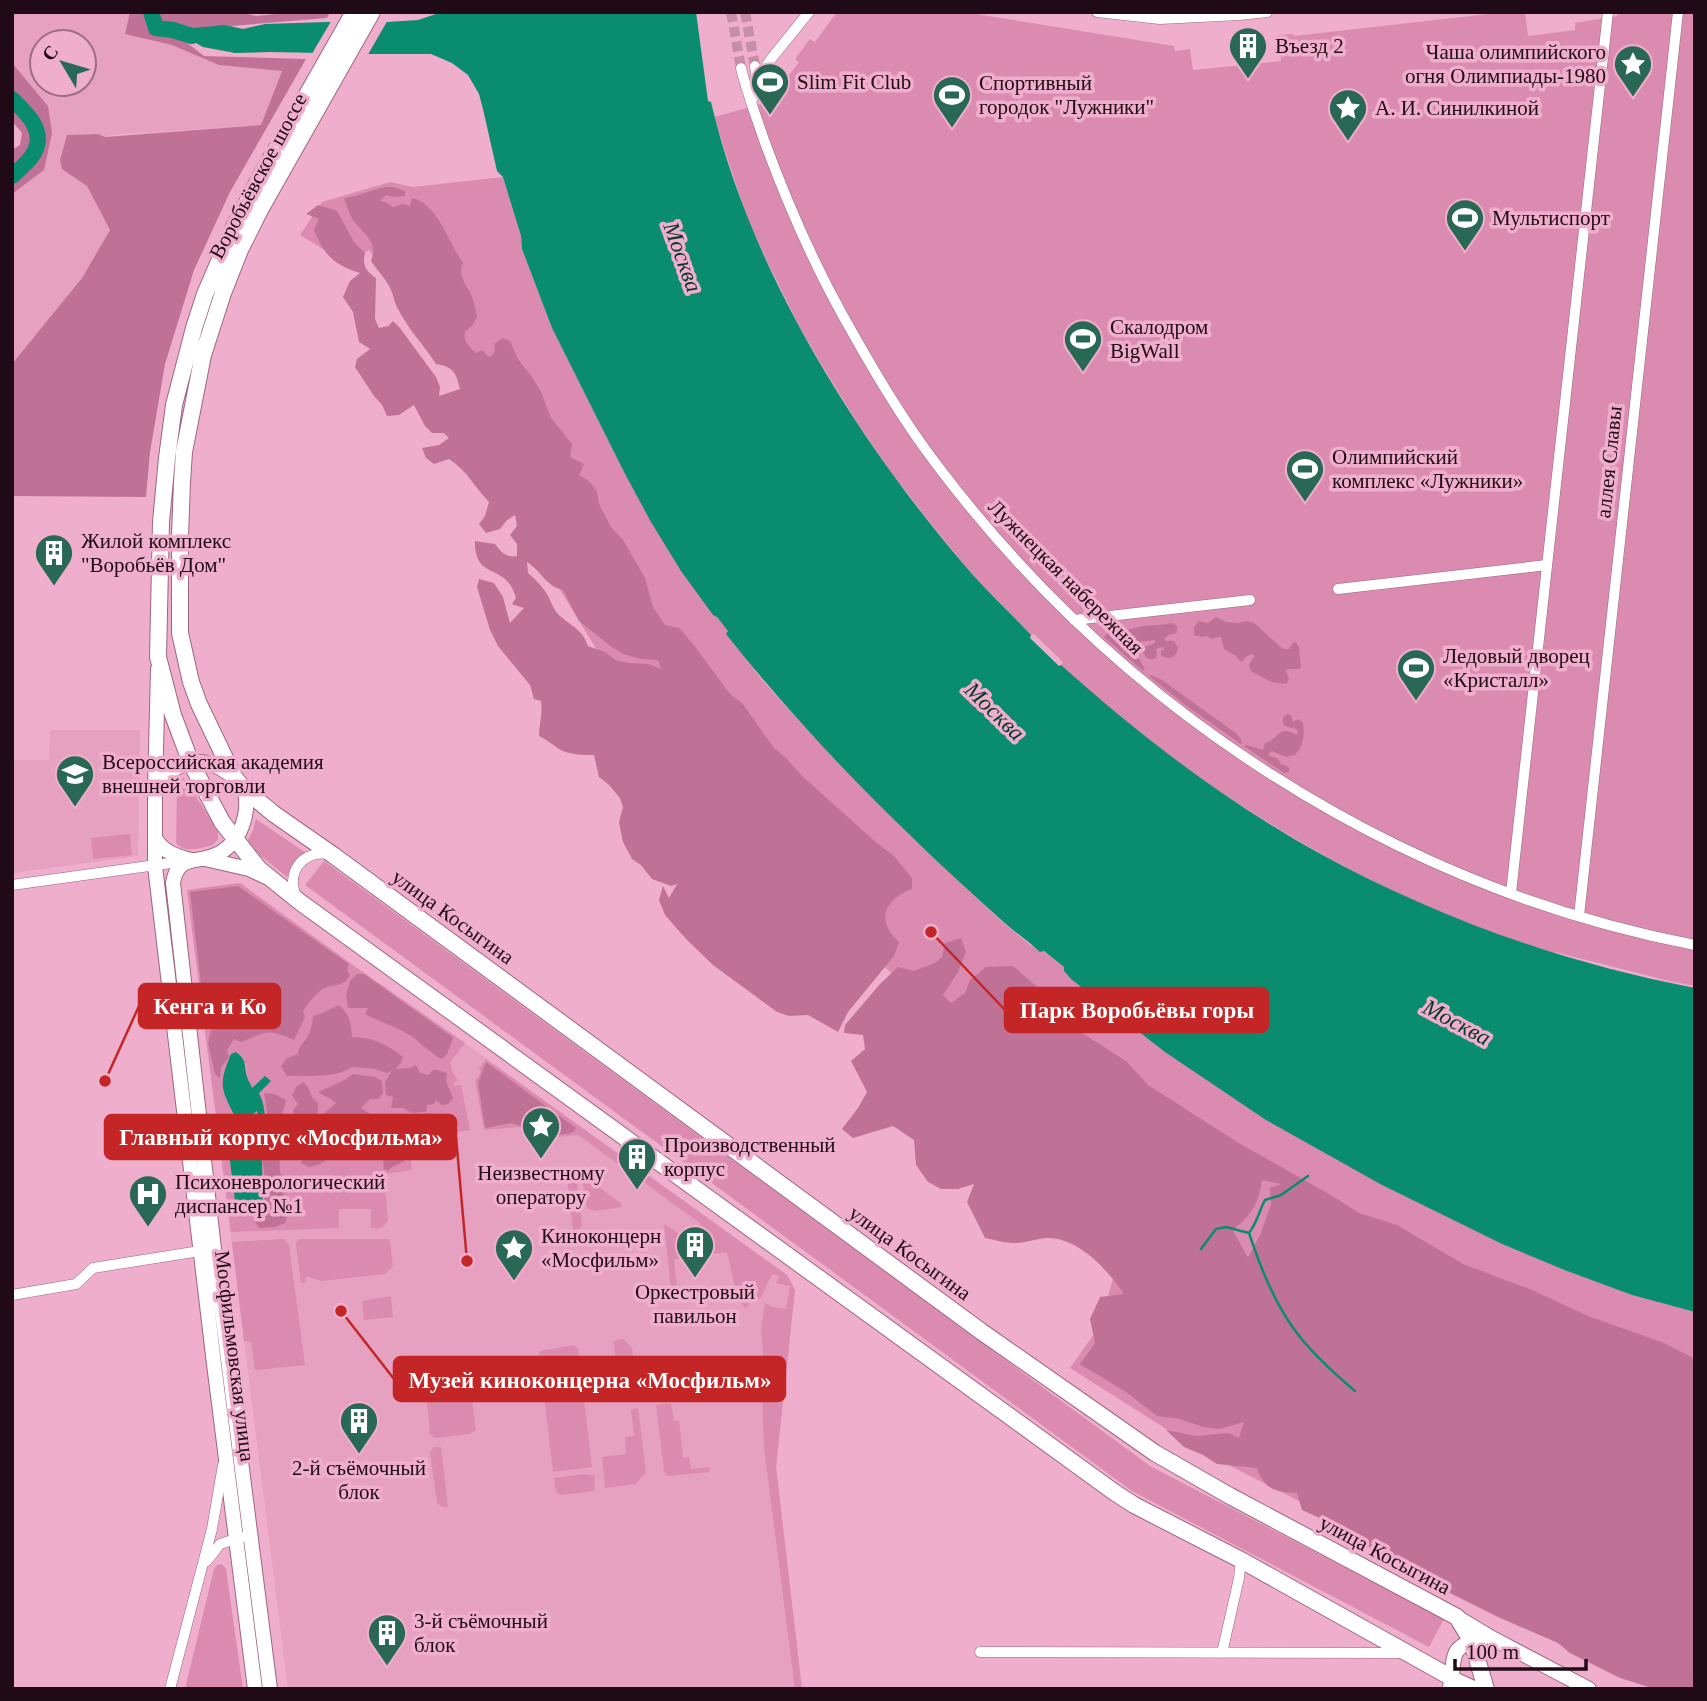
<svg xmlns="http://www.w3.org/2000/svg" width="1707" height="1701" font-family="Georgia,serif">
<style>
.built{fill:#e6a0c0;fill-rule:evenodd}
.green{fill:#db8bb0;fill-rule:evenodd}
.forest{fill:#c07196;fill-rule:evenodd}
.water{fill:#0a8c6e}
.pier{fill:#efafcc}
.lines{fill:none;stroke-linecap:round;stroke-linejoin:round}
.stream{stroke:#0a8c6e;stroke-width:2.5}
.river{stroke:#0a8c6e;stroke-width:16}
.street-tunnel{stroke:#c68ea7;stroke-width:10;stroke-dasharray:10 5;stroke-linecap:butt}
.street-casing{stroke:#9f6580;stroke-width:11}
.secondary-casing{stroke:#9f6580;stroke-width:16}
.primary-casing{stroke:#9f6580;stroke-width:18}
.street{stroke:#fff;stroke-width:10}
.secondary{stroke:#fff;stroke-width:14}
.primary{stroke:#fff;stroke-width:16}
.labels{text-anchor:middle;stroke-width:7;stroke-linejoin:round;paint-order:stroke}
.poi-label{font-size:21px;fill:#200a15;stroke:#efafcc;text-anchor:start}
.street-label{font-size:21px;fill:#200a15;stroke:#efafcc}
.water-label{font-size:23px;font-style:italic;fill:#07392c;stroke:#efafcc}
.leader{fill:none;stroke:#c42526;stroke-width:2.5}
.callout-dot{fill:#c42526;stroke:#efafcc;stroke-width:2.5}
.callout{fill:#c42526;stroke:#c42526;stroke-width:2.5}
.callout-label{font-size:23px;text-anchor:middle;font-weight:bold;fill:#fff}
</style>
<rect width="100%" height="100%" fill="#efafcc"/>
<path class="built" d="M12,12H130L126,34L172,45L219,65L282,70L261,125L111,135L105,137L98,134L67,135L60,160L62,168L87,186L110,230L82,278L12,364V194L43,170L48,106L12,63ZM42,42H84V84H42Z
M50,730H140L138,856L12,873V760H49Z
M240,883L357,968L465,1043L787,1275L795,1290L776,1467L802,1689H288L187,890Z"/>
<path class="green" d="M837,12H964L1174,46L1175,51L1190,49L1193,70L1281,61L1278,35L1293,34L1294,36L1506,12H1525L1528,36L1575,30V23L1617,16L1618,12H1695V986L1669,981L1555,952L1554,953C1517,941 1479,929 1444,914C1306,855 1170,767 1061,665L1063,662L1034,634L1031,635L973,575L936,530L893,475L858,424L826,372L799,326L771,269L747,218L714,117L769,102L799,62L795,59L810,39L815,42Z
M503,177L521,236L522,249L552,328L624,472L717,617L729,632L727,634L762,680L809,732L902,828L1000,920L1030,945L1043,951L1064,967V971L1382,1185L1502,1244L1567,1271L1632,1295L1695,1312V1689L1487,1597L1201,1451L1070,1368L1099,1327L1117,1265L926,1005L821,908L600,655L472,446L465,386L369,250L347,264L300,235L322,202L390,182L413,187Z
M184,778L218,831V839L213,845C201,848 184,854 176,843L177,784L180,779Z
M256,819L306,853L300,858L287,877L261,856L247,842L253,830Z
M130,834L132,855L93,859L91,838Z
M324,861L1150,1466L1444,1619L1429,1647L1132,1491L305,885Z
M240,883L357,968L465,1043L458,1052H460C444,1062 452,1070 458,1081L454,1082V1086L461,1085L470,1130L435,1136L430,1142L409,1144L412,1170L384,1174L388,1220C384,1228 380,1229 371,1228V1209H339V1228L231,1232L187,890ZM239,1054L246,1064L247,1077L252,1088L265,1132L259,1145L254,1151L236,1208L238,1132L241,1145H253C269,1125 246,1076 239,1054Z
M486,1059L787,1275L795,1290L776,1467L802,1689H795L764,1448L762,1389L759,1363L763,1354L761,1329L765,1303L772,1307L786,1309L790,1286L776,1283L780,1276L772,1274L760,1299L751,1298L747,1308H745L737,1297L727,1252L703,1255L700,1223L578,1135L526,1140L525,1129L520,1127L484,1130L475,1080L479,1076L481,1070H478Z
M576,1175L582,1225L580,1228L573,1231L567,1177Z
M585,1177L622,1204L621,1207L595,1211L587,1208L582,1178Z
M664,1224L683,1236L684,1258L674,1259L678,1299H672Z
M284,1239L289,1245L305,1365L255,1370L251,1342L244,1341L232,1242Z
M300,1239H388L390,1242L393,1266L385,1274L321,1281L306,1276L305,1283H301L296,1246V1242Z
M391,1296L393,1317L364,1320L362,1301Z
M621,1339L625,1340L632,1348L637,1390L629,1391L626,1363L616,1364L614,1341Z
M573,1345L578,1349L592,1467L553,1472L539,1354L541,1351Z
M454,1360H460L468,1369L476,1430L470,1434L435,1438L430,1434L424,1370L429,1364Z
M671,1403L674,1421L679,1420L683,1458L689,1457L691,1469L710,1467L709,1472L669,1476L666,1475L664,1471L656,1405Z
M638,1408L646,1472L636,1484L605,1488L602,1457L626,1454L625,1437L634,1436L631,1409Z
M434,1447H441L448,1507H443L437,1503L430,1452Z
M585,1474L595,1476L594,1491L561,1495L556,1492L554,1478Z
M222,1564L226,1569L243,1689H185L214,1569L217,1565Z"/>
<path class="forest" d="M130,12H240L256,16L296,12H330L327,18L172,31L204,56L306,59L230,192L194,270L165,364L150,452L146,497L12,496V364L82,278L110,230L87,186L62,169L60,160L67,135L98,134L105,137L261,125L282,71L219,65L172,45L125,34Z
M12,63L48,106L52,133L44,170L12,194V150L20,145L22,133L12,121Z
M385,187H394L405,191V196L395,197L386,195L380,201L386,202L393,207L403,204L410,206L412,198C439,204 447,242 463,262C459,274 462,279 468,289C473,296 475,307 477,316L473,325L465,332C463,341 469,347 476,353L482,350L489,357L494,354L495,343L503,338L510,341L518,359L532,377L541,392L551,418L572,444L570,457L584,464L579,475L590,482L597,492L599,504L611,527L623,540L645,578L653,607L665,625L679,628L693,644L730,694L742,703L774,748L787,759L802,776L877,843L894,856L912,878V889C895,895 879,909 888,928C890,933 895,938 899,942L894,956L848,1012L838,1032L808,1015L789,1016L777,1012L713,965L686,939L665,915L659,900L663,886L669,898L677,884L671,886L652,879L641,865L632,859L623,842L619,822L623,807L620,798L609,785L599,777L594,755C583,755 569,755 559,749C552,744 547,740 539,736C539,724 543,713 541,701L534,699L530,685L498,646L490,630L477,587L479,579L494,583L503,597L510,623L524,608L512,604L516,598C506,561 474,582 475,541L495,544C501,552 506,558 517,556V544L510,535L517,526L515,515L507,520L500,529L486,533L479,524L485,516L489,502C475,488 467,470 449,459L434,464L426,458L422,448L439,445L449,438L444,433H432L425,426L414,405L399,415L387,416L382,405L374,396L355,367L357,359L370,349L359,342L353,312L343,297L350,281L360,273C334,265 324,255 314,230L319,219L306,214L318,205L337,211L354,242L365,253C362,266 366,271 376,278L375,319L379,328L388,326L393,321L400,328L436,377L440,387L439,396L460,389C456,373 454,367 436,364C424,345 408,329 398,309C394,303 394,295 390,288C386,279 377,270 371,261C379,241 363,234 353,220C349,214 347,205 344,198C359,196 371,190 385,187ZM527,562C540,570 547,587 563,590L579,621L609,645L623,654L641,659L658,660L661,669L648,664L629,663L615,660L605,652L588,646C582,628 570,626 558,614C552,607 551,601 547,594C542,586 535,579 528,573Z
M1216,617L1227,622L1238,623L1248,621L1254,623L1283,649H1289L1293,643L1296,642L1299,647L1301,667L1299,669H1287L1286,671L1289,679L1286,684L1271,682L1251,671L1249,665L1254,656L1253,654L1247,656L1241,662L1236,656L1224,649L1221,637H1217L1212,639L1207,636L1201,637L1194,635V627L1199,621L1208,623Z
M1172,623L1177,626V633L1168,635L1164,639L1166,641H1174L1178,648C1176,657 1170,662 1161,655V651L1165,649L1162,647L1156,649L1157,656C1155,660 1151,660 1147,658L1143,653L1145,647L1155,643V640L1118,644L1139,659L1145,669L1143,671L1104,637L1109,631C1119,634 1132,628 1143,626C1152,625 1162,625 1172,623Z
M1151,675L1162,680L1237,734L1242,741L1241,744L1188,707L1149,676Z
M1287,714L1291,715L1293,722L1298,719L1303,723C1305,734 1303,747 1295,755L1286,757L1272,751L1268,754L1271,757L1277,758L1281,764L1289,767V772L1284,773L1244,746L1247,745L1263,750L1265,743C1274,742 1278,730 1287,731C1291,732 1294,734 1297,735L1298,731C1294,726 1287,729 1283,724V718Z
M238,886L349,964L347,970L350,975C344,986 338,984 327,987C316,991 310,1002 303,1011L305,1017L294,1040C266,1028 267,1032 241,1042L234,1039L227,1050L229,1057L221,1068L220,1078L215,1074L208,1043L211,1030L219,1028L223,1019H234L235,1014L224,997L214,1016L205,1018L190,892Z
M961,938L966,952L958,972L943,995L951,1003L965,993L970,980L986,967L1013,966L1035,985L1082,1033L1126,1061L1148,1085L1237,1142L1329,1194L1359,1213L1397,1225L1463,1264L1532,1290L1588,1316L1664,1343L1695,1359V1689H1655L1620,1678L1570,1653L1558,1643L1498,1617L1430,1583L1405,1563L1375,1552L1354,1534L1302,1510L1297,1493C1275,1492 1265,1490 1257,1468L1217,1464L1203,1455L1184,1447L1166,1430L1196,1436L1228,1433L1239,1438L1244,1422L1219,1429L1203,1427L1180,1419L1157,1416L1126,1392L1080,1364L1095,1343L1090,1319L1100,1297L1124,1294C1107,1269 1078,1237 1046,1238C1037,1239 1027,1242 1018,1243C1008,1244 996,1240 985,1238L967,1202L974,1184L958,1189H941L928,1182L916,1165L914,1140L893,1126L853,1138L842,1129L858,1108L867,1092L851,1061L865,1049L863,1035L844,1033L845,1025L880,984L898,967L914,971L935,963L942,957L945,943ZM1262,1180L1281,1184L1270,1188L1271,1205L1260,1235L1248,1258L1233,1230C1252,1214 1258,1205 1262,1180Z
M357,974H364L451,1036L453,1038L447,1054L442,1059C429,1053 420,1041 408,1034C394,1026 379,1022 365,1014L368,1008H348L346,995L350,981Z
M339,1005C350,1015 351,1023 352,1037C371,1037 388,1044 403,1057L401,1063L396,1069L409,1068L416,1065L420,1073L428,1075L434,1069L447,1073L446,1081L453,1098L448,1104L442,1105L436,1100L434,1104L427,1105L426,1112L412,1113L403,1108H391L393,1097L386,1095L385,1082L392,1071L387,1073L375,1069L352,1067C335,1079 307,1075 287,1076L281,1066L287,1058L298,1054C299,1046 302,1045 306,1039C311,1032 312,1024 313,1016L323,1013Z
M486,1062L576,1128L573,1132L567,1134L529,1137L526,1128L511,1123L485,1128L478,1083Z
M353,1074L375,1077L382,1081L383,1093L379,1099H370L361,1108L369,1113L372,1121L364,1131L354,1133V1122L344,1118L339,1131L340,1142L332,1144L320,1134L329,1126L323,1122L322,1115L336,1103L329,1098L318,1092L343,1081Z
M304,1082C311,1090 309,1097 318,1103V1112L311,1119L301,1122L295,1117L293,1110L298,1104L292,1095L297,1086Z
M264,1093L274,1094L286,1100L278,1132L280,1170L287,1217L285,1223L275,1227L259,1228L255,1221L263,1214C266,1192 266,1171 260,1150C270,1134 268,1111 264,1093Z
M430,1113L437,1115L442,1121C438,1137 421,1137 406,1141L405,1161C398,1165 393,1165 388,1171L384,1169L383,1161L388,1152L389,1139L396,1136V1129L406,1123H414L421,1114Z
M305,1132L328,1148L329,1158L320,1164L309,1167L301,1163C304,1154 302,1146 298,1137Z"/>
<path class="water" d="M442,12H696L708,101L711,102C750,271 859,444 972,574C991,595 1012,615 1031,635L1030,638L1059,666L1061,665C1139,735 1225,801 1317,852C1435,917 1563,963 1695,988V1312L1632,1295L1567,1271L1502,1244L1382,1185L1266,1120L1165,1052L1071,979L1064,971V967L1044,951L1040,952C1027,940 1013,931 999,918C901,830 808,738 726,634L728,631L717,617L713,615L681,571L651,522L624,472L552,328L522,249L521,236L503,177L497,171L483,109L479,94L468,75L452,63L431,54H371L270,52L235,53L203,47L173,30L225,25L243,29L265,24L327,22H387L418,20Z
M236,1052C247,1060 244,1065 247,1077C247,1078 252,1087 252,1088L265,1076L271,1081L259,1093C268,1111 267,1135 254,1151L262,1161L263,1207L236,1209L227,1137L238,1132L241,1145H253C261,1135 259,1123 257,1111L243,1121L236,1118C221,1090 218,1085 231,1054Z"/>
<path class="pier" d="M333,18H389L366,58L310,57Z"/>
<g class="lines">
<path class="stream" d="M1249,1233C1261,1269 1276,1307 1300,1337C1316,1357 1335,1374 1355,1391
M1201,1249L1216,1229L1226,1227L1249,1233C1257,1223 1259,1211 1265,1200L1281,1195L1308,1176"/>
<path class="river" d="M151,12L156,28L173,30L192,36
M12,99C28,114 48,133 32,156C27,163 19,170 12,176"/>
<path class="street-tunnel" d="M731,12L741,68
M745,12L755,66"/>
<g class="street-casing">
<path id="street" d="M1097,12L1160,19L1239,15L1267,12
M741,68C747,93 756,116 764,140C786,200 811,258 842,314C871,366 901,418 937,465C1121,709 1393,887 1695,945
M757,80L771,59L809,12
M752,100L757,80L755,66
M1338,589L1547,565
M1074,620L1250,600
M12,885L185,861
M1511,893L1608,12
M297,898C285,873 302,850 329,854
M1579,916L1678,12
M12,1295L76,1284L93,1268L206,1250
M207,1561L220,1544L242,1537
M980,1652L1403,1653
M1222,1653L1239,1578L1241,1560
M170,1689L212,1529L223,1465"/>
</g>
<g class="secondary-casing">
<path id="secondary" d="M158,669L155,790V866L214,1364L255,1689
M155,789C167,768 191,756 214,765C221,768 228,773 234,777
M245,790C250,817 239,848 210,857C201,860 191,859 183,864C176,869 174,876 173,883L214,1249L270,1689
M155,838C163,852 176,856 191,860
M205,859L249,869L266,877
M1457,1617L1492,1638L1589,1689
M1476,1689L1452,1678C1453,1653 1454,1644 1481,1640"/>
</g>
<g class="primary-casing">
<path id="primary" d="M354,12L262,174L234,227L205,294L194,328L174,405L167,458L161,522L158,657L173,715L191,763L222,822L259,869L300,902L1114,1492L1134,1505L1241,1560L1452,1678L1451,1689
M372,12L261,208L240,250L223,293L203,355L184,452L182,482L180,536V633L191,682L199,704L234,777L245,790L274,814L333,855L982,1332L1155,1453L1230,1496L1457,1617L1472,1642L1486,1689"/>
</g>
<use href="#street" class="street"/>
<use href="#secondary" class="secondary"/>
<use href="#primary" class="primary"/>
</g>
<defs>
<g id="building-pin" transform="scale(2.0125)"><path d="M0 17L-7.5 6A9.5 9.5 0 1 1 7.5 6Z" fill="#286855" stroke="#efafcc"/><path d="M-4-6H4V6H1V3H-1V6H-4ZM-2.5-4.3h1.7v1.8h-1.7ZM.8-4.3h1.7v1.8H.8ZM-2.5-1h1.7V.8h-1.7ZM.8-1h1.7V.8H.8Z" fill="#fff"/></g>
<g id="sight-pin" transform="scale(2.0125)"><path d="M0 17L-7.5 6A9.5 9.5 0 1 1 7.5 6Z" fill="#286855" stroke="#efafcc"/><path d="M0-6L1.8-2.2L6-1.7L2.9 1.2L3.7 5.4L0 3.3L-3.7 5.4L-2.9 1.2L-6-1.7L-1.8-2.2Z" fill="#fff"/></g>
<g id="stadium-pin" transform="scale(2.0125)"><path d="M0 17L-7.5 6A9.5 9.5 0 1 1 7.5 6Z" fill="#286855" stroke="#efafcc"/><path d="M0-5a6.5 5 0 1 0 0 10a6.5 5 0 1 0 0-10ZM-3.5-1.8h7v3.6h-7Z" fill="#fff"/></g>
<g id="university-pin" transform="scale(2.0125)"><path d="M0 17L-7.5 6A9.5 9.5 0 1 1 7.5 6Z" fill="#286855" stroke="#efafcc"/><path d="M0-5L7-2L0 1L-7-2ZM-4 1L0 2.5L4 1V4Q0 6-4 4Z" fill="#fff"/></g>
<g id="hospital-pin" transform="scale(2.0125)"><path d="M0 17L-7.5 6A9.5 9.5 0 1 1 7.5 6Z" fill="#286855" stroke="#efafcc"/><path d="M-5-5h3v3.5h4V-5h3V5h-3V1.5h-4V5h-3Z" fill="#fff"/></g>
</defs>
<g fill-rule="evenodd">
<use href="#building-pin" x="1248" y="46"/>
<use href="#sight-pin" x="1633" y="64"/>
<use href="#stadium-pin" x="770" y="82"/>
<use href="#stadium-pin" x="952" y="95"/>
<use href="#sight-pin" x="1348" y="108"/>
<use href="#stadium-pin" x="1465" y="218"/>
<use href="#stadium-pin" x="1083" y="339"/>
<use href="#stadium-pin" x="1305" y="469"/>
<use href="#building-pin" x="54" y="553"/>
<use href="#stadium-pin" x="1416" y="668"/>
<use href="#university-pin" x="75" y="774"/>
<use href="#sight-pin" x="541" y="1126"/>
<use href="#building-pin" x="637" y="1157"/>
<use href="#hospital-pin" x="148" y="1194"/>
<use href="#building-pin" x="695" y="1245"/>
<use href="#sight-pin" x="514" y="1248"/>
<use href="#building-pin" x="359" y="1421"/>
<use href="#building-pin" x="387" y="1633"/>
</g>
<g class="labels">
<g class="poi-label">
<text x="1275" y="53">Въезд 2</text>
<text x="1606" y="59" text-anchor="end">Чаша олимпийского<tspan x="1606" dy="24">огня Олимпиады-1980</tspan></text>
<text x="797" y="89">Slim Fit Club</text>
<text x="979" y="90">Спортивный<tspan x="979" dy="24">городок "Лужники"</tspan></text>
<text x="1375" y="115">А. И. Синилкиной</text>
<text x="1492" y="225">Мультиспорт</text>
<text x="1110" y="334">Скалодром<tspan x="1110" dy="24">BigWall</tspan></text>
<text x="1332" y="464">Олимпийский<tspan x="1332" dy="24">комплекс «Лужники»</tspan></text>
<text x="81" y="548">Жилой комплекс<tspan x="81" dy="24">"Воробьёв Дом"</tspan></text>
<text x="1443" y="663">Ледовый дворец<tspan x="1443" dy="24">«Кристалл»</tspan></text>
<text x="102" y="769">Всероссийская академия<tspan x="102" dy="24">внешней торговли</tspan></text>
<text x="664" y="1152">Производственный<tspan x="664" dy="24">корпус</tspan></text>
<text x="541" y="1180" text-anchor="middle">Неизвестному<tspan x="541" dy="24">оператору</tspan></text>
<text x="175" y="1189">Психоневрологический<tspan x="175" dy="24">диспансер №1</tspan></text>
<text x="541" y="1243">Киноконцерн<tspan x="541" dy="24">«Мосфильм»</tspan></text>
<text x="695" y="1299" text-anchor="middle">Оркестровый<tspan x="695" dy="24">павильон</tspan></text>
<text x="359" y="1475" text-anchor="middle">2-й съёмочный<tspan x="359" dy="24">блок</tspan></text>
<text x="414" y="1628">3-й съёмочный<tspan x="414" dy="24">блок</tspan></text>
</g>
<g class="street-label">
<text transform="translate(258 176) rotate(-62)" y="7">Воробьёвское шоссе</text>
<text transform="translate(1609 462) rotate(-84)" y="7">аллея Славы</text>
<text transform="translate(1066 577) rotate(45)" y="7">Лужнецкая набережная</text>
<text transform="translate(453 917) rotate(36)" y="7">улица Косыгина</text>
<text transform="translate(910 1253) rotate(36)" y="7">улица Косыгина</text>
<text transform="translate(235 1356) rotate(83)" y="7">Мосфильмовская улица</text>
<text transform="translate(1385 1555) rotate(28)" y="7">улица Косыгина</text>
</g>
<g class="water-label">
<text transform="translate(683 257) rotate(70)" y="8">Москва</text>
<text transform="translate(995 711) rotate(44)" y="8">Москва</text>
<text transform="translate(1457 1022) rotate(28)" y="8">Москва</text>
</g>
</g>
<path class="leader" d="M105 1081L139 1006M931 932L1005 1010M467 1261L456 1137M341 1311L394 1379"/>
<g class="callout-dot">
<circle cx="105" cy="1081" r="7"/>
<circle cx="931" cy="932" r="7"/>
<circle cx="467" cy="1261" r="7"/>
<circle cx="341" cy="1311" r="7"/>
</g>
<g class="callout">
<rect x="139" y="984" width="141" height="44" rx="7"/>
<rect x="1005" y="988" width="263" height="44" rx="7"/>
<rect x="105" y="1115" width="351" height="44" rx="7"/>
<rect x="394" y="1357" width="391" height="44" rx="7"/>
</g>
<g class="callout-label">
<text x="210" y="1014">Кенга и Ко</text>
<text x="1137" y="1018">Парк Воробьёвы горы</text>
<text x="281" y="1145">Главный корпус «Мосфильма»</text>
<text x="590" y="1388">Музей киноконцерна «Мосфильм»</text>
</g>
<rect width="1707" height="1701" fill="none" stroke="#200a15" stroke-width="28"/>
<g transform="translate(63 63) rotate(308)"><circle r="33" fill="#efafcc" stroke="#9c6d83" stroke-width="2"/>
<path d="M0-5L12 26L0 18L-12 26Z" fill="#286855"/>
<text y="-10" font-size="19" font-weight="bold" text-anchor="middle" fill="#200a15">С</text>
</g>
<path d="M1455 1659v10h131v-10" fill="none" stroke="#200a15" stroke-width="3.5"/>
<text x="1466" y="1659" font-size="21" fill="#200a15" stroke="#efafcc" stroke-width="5" paint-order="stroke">100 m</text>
</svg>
